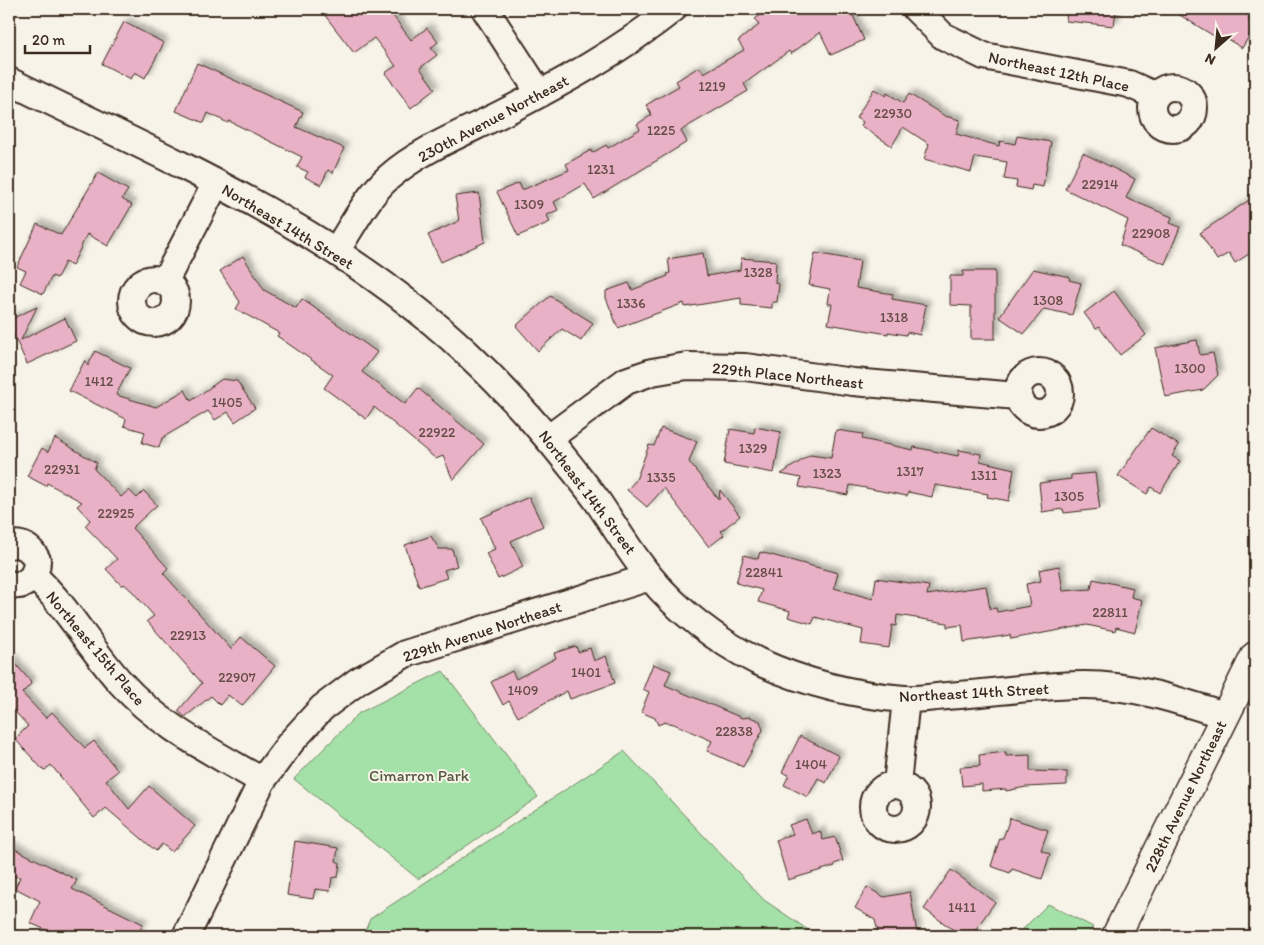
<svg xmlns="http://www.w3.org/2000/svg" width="1264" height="945" font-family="Itim,sans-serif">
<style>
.green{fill:#a4e1a8;stroke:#708663}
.building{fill:#e9b1c5;stroke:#3b2a1e;filter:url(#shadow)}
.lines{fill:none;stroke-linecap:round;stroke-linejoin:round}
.minor-casing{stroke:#3b2a1e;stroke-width:30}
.secondary-casing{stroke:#3b2a1e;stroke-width:31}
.minor{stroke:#f7f3e8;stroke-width:26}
.secondary{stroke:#f7f3e8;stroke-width:28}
.labels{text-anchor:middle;stroke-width:4;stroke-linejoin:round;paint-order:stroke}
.number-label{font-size:14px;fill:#664c48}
.street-label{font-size:16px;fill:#3b2a1e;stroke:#f7f3e8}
.park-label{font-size:16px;fill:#555840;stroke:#f7f3e8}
</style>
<defs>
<filter id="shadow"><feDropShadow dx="4.5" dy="-4.5" stdDeviation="2.5" flood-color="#0004"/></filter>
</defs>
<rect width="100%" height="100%" fill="#f7f3e8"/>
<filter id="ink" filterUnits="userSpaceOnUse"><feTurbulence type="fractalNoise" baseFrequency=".02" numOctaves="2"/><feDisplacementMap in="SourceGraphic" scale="10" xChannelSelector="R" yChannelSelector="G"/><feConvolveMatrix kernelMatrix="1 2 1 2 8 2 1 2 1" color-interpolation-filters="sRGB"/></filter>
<g filter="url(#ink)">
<path class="green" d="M443,671L538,797L418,879L294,779L359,713Z
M624,751L764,900L817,936H363L370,919Z
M1048,904L1093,927L1088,936H1016Z"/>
<path class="building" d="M320,9H388L411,40L427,28L438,42L431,48L437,55L420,68L435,89L411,108L385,73L396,66L374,38L354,53Z
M769,9H850L864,40L831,55L820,32L791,54L789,51L744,84L748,91L685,128L681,131L687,142L594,199L585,184L554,202L558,210L547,215L550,222L518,236L497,192L519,183L522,190L569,170L566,164L591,150L592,153L606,145L608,148L640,129L637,124L652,115L646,105L679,86L676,81L699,67L704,73L744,50L738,41L759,25L755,19Z
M1067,9H1116L1114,26L1066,21Z
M1170,9H1255L1248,20L1255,26L1242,48L1224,37L1222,41Z
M124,22L164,43L145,78L135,72L131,79L102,64Z
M197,63L303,112L296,127L344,148L333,173L328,170L321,185L305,177L308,172L297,167L302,157L229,121L228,123L208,113L204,123L176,111Z
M874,89L886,96L887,93L903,103L909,94L945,116L960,120L956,134L999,146L1000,141L1015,144L1017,136L1051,142L1043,187L1032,185L1031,190L1016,187L1017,181L1004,179L1007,162L975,157L971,172L924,159L929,144L903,127L892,146L861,126L863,122L856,118Z
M1083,153L1135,179L1126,198L1172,217L1170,223L1180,227L1165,264L1120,245L1128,220L1065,189Z
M98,173L128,190L122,199L132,205L108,246L87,234L72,266L65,262L57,278L52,276L43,294L20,283L26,271L17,267L37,224L61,235Z
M479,193L485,242L441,262L428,235L459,221L455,196Z
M1255,196V250L1235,263L1229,253L1217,260L1200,233Z
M703,253L707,276L740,270L741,258L776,261L775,283L779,284L777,302H772V308L741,305V298L685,307L684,303L618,328L606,298V291L629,283L632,290L668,276L667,274L670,273L668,259Z
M815,253L860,261L856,288L893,294L892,299L926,305L920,335L907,332L906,335L888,332V334L828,324L832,304H828L830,289L809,285Z
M243,256L264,290L296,308L302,299L377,352L362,372L405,404L418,388L484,444L453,480L443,456L436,459L374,407L366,419L324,388L333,375L277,336L279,333L236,309L240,302L220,271Z
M1033,269L1070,277L1069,280L1081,283L1072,315L1044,309L1024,334L999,317Z
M963,271H995V339H971V306L950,305V276H963Z
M1114,291L1146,335L1120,355L1099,327L1096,329L1084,313Z
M550,296L593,323L581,341L562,329L538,351L516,326Z
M37,307L21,340L65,318L76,341L27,364L9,325V320Z
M1197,340L1200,355L1213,353L1218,375L1203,390L1165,397L1155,348Z
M95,351L130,368L116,395L156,407L185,390L191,401L222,379L237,381L255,408L235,422L228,412L215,420L208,411L162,438L159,448L142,443L145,432L124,426L126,419L69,391L85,360L88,366Z
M755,427L781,432L774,473L724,464L730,429L754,433Z
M661,428L697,441L689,462L719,500L720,490L740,516L721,531L724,535L709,547L664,488L647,507L627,490L636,480L649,445L654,446Z
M1151,428L1179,445L1172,456L1180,461L1160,493L1151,487L1147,494L1118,476Z
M836,430L863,434L862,439L913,450L914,447L958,456L959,450L981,454L980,461L1014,469L1009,501L987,497L988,494L935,485L932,497L908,492L907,496L850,485L848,495L799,487L801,478L781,474L810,455L831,458Z
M55,438L97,463L94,469L121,497L129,490L137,498L144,491L157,505L132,528L168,568L163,573L231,649L241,637L275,666L242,706L228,695L220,705L211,696L185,717L178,711L202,683L147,621L154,616L132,591L124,584L122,586L106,569L117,559L85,526L90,520L77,506L82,502L47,483L46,486L27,476L42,448L48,452Z
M1095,473L1100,509L1064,513L1063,509L1042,512L1039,483L1071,479V475Z
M529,497L543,526L511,541L523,567L498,579L486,553L495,549L481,518Z
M431,536L439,549H452L457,566L444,570L447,578L419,587L405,545Z
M760,552L838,573L834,588L873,599L876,578L929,586L927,595L986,586L990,609L996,608L997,612L1030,606L1026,584L1041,581L1039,570L1059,566L1063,591L1091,589L1093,579L1133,588L1131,597L1142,600L1135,632L1116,627L1115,631L1087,625L1011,639L1010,635L964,642L962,625L947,627V623L897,615L896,626L892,625L889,648L861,644L863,630L815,617L812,624L788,617L790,611L758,602L762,590L736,583L744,555L758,559Z
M576,646L578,652L590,648L594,661L606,656L615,683L570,699L567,691L518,717L509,701L503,705L491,682L512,671L516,679L556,658L554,653Z
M9,656L30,681L31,684L22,693L46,718L52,712L85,748L94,741L118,771L106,780L129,809L149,786L195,826L172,852L162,844L156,851L106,808L94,818L51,765L44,771L15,739L28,726L9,705Z
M653,664L671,671L665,685L742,718L750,717L760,721L763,730L743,767L707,751L712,741L674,724L665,722L658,725L655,718L641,712L649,692L643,689Z
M800,736L839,756L826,783L818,778L808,797L784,785L789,775L782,772Z
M1006,752V756L1030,755V771L1067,772V785L1026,787L1006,791V789L982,791V784L962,786L960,767L980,766L979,755Z
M1010,818L1048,830L1041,850L1050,854L1042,879L1012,869L1010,873L991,866L1000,838H1003Z
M806,819L812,834L820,831L823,840L835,837L843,861L834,864L835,866L788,880L776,840L793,834L789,825Z
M295,841L338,848L336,861L340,863L338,877L332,878L330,891L315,889L313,899L287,895Z
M9,846L77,880L72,889L143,924L137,936H60L30,923L40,901L15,888L20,877L9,876Z
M951,870L995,902L971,936H962L924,909Z
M867,887L884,897L910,892L917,933L903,936H879L875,920L855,908Z"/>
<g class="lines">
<g class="minor-casing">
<path id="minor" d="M485,9L540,94
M916,9L943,36L984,56L1129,84L1156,96
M9,81C167,159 337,230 467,353C515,398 557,447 596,499C614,525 630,553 650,577C678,611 717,641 757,661C803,682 853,695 904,699C918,700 933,697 947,696C992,693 1038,685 1084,685C1133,685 1178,700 1224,715
M1152 108a21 21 0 1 1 42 0a21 21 0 1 1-42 0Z
M336,251C352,227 367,196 389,177C421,149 464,133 501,114C562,83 620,51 673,9
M132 301a22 22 0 1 1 44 0a22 22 0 1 1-44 0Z
M165,281L216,183
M1018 393a21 21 0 1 1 42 0a21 21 0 1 1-42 0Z
M549,438L626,381L652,372L687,366L745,367L853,382L1017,396
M9,545C22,542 31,548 37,560C37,576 26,589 9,584
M34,576C68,607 90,649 121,683C159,726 213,752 262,781
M897,784L906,699
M873 807a22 22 0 1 1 44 0a22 22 0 1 1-44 0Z
M186,936L262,781L291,742L322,708L358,681L405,654L650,577"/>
</g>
<g class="secondary-casing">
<path id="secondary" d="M1116,936L1255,656"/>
</g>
<use href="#minor" class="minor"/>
<use href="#secondary" class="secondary"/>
</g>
</g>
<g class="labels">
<g class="number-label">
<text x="712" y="91">1219</text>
<text x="893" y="118">22930</text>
<text x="661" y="135">1225</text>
<text x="601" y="174">1231</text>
<text x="1100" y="189">22914</text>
<text x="529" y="209">1309</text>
<text x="1151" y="238">22908</text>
<text x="758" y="277">1328</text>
<text x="1048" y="305">1308</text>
<text x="631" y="308">1336</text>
<text x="894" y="322">1318</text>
<text x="1190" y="373">1300</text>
<text x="99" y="386">1412</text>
<text x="227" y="407">1405</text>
<text x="437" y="437">22922</text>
<text x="753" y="453">1329</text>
<text x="62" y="474">22931</text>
<text x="910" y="476">1317</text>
<text x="827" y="478">1323</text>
<text x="984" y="480">1311</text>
<text x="661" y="482">1335</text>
<text x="1069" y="501">1305</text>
<text x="116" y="518">22925</text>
<text x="764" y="577">22841</text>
<text x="1110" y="617">22811</text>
<text x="188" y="640">22913</text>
<text x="586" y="677">1401</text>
<text x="237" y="682">22907</text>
<text x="523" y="695">1409</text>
<text x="734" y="736">22838</text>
<text x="811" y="769">1404</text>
<text x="962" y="912">1411</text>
</g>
<g class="street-label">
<text transform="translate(1059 71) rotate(12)" y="6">Northeast 12th Place</text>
<text transform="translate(493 118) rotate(-28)" y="6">230th Avenue Northeast</text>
<text transform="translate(288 226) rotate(31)" y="6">Northeast 14th Street</text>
<text transform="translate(788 375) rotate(6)" y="6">229th Place Northeast</text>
<text transform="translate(588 492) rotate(53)" y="6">Northeast 14th Street</text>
<text transform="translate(482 631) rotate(-18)" y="6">229th Avenue Northeast</text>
<text transform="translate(96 648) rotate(50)" y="6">Northeast 15th Place</text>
<text transform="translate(974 692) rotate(-3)" y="6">Northeast 14th Street</text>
<text transform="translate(1185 796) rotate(-64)" y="6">228th Avenue Northeast</text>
</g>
<g class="park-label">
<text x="419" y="781">Cimarron Park</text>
</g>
</g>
<rect width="1264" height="945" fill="none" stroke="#f7f3e8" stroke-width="30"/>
<rect x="15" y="15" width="1234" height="915" fill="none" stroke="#3b2a1e" stroke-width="2" filter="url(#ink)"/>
<g transform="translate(1216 48) rotate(207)" stroke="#f7f3e8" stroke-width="4" paint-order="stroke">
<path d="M0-4L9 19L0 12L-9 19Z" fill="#3b2a1e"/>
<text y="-8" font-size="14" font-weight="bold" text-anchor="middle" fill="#3b2a1e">N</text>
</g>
<path d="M25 45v8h65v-8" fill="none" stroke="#3b2a1e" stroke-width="2.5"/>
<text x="32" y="45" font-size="15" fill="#3b2a1e" stroke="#f7f3e8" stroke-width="4" paint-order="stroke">20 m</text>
</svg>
